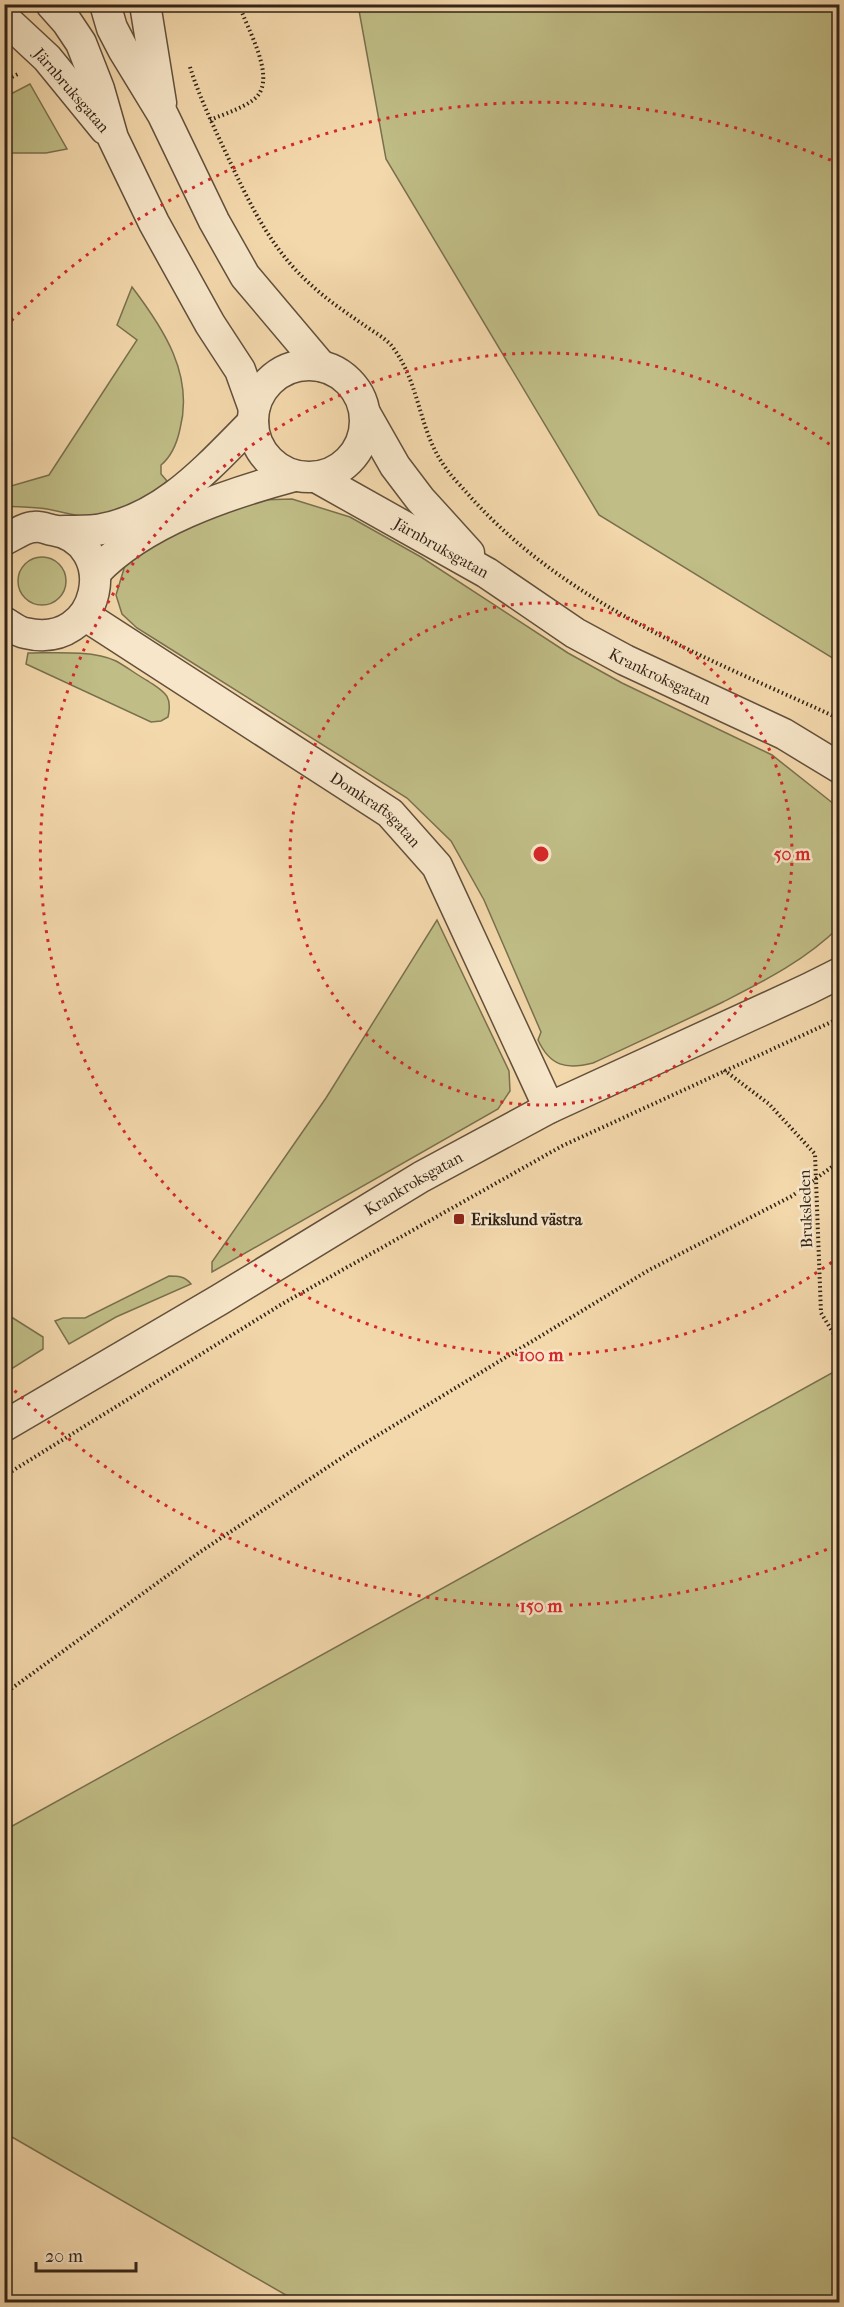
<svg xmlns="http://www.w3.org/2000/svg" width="844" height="2307" font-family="'IM FELL French Canon',serif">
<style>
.green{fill:#c0bd86;stroke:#79704e;stroke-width:1.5}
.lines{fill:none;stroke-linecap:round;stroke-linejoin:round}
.minor-casing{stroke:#62503c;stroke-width:33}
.path{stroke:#322316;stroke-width:4;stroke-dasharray:1.5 3;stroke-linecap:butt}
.minor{stroke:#f7e6c9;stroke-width:30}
.ring{fill:none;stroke:#d62828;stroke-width:3;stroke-dasharray:3 6}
.poi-dot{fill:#8f2418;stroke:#f7e6c9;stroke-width:2}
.labels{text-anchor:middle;stroke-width:5;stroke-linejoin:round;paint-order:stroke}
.street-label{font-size:16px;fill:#322316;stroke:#f7e6c9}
.poi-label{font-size:16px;font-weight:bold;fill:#322316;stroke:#f7e6c9;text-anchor:start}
.centre{fill:#d62828;stroke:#f7e6c9;stroke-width:3}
.ring-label{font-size:18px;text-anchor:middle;font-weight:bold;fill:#d62828;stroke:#f7e6c9;stroke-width:5;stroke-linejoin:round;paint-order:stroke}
</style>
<rect width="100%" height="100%" fill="#f3d8ac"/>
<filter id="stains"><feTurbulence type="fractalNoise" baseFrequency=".00333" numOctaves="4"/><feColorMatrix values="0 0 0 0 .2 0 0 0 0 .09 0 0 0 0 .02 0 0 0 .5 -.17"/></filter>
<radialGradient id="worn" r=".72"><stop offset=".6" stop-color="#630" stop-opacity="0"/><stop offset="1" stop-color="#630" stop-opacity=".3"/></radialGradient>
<path class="green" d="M358,5H839V662L599,515L386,159Z
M30,84L67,149L46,153H5V97Z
M132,287C164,329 194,375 180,429C177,443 172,456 161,465V474L167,481C153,493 138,507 120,513C94,522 73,514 47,509C33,507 18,507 5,506L4,488L49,475L137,340L117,325Z
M292,499L350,517L421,557L568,653L622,683L772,755L839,808V927C806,960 764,981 723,1002C680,1023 636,1043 593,1063C566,1070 550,1066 538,1040L541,1032L484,900L451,841L407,798L161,643L137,628L122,614L116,595L126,562L145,544L211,516L258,500Z
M18 581a24 24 0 1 1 48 0a24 24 0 1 1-48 0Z
M28,653C53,653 93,650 116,661C127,667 137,675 148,681C164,692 173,695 168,717L161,721L151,722L26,664Z
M437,920L509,1071L510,1091L498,1109L212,1272V1262L326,1098Z
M169,1276C177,1276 185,1276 191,1284L116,1317L69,1344L55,1321L63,1318H85Z
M5,1313L43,1337V1349L5,1373Z
M839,1369V2302H298L5,2133V1830Z"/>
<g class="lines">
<g class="minor-casing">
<g id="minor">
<path d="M51,4L67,22L81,43L99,89L113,138L154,223L210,324L240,370L254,409"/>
<path d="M105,4L112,28L124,51L163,115L214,221L245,276L321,366"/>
<path d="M145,4L161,103"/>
<path d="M4,18L47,58L105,129"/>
<circle cx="309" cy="421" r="56"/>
<path d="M366,415L395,466L420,499L469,553"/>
<path id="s1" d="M316,477L487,573L575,633L625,660L784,734L840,768"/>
<path d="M64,531C75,531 86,531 97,530C163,520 208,467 253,422"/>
<path d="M4,540C13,536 25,527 34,527C40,526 47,529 52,530C122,541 102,652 25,633C18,632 11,626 4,622"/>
<path d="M95,573C143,522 227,494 294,476"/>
<path id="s2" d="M84,615L390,813L437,866L549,1108"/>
<path id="s3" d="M4,1426L219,1300L421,1177L549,1108L808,989L840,973"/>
</g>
</g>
<path class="path" d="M190,67C199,96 212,123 225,151C248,200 269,247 310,284C326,299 345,312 364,325C372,331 384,337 391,345C420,381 418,430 445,467C451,476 460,485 467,493C565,605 708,658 840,719
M4,81L18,74
M210,120C224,114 241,109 253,100C280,81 246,28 239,4
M724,1070L769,1104L815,1154L821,1313L840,1344
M4,1476L282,1304L562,1146L840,1018
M4,1694L200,1552L352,1451L649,1270L792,1196L840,1161"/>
<use href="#minor" class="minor"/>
</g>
<g class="ring">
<circle cx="541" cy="854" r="251"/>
<path d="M839 1257A501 501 0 1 1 839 451"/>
<path d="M835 1546A752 752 0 0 1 5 1381M5 327A752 752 0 0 1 835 162"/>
</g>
<rect class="poi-dot" x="453" y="1213" width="12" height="12" rx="3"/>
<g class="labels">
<g class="street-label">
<text transform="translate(72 90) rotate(49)" y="6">Järnbruksgatan</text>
<text dy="6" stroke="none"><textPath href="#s1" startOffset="144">Järnbruksgatan</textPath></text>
<text dy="6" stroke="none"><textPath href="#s1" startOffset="398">Krankroksgatan</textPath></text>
<text dy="6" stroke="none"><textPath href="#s2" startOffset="351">Domkraftsgatan</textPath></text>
<text dy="6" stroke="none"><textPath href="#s3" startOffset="476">Krankroksgatan</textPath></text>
<text transform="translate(805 1209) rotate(-92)" y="6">Bruksleden</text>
</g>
<g class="poi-label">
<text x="471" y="1225">Erikslund västra</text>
</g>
</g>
<circle cx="541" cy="854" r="9" class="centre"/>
<g class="ring-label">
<text x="792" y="860">50 m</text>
<text x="541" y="1361">100 m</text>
<text x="541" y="1612">150 m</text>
</g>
<rect width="844" height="2307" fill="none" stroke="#f3d8ac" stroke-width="24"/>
<rect x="6" y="6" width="832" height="2295" fill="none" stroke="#322316" stroke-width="3"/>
<rect x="12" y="12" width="820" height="2283" fill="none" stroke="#322316" stroke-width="1.5"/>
<path d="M36 2262v9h100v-9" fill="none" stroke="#322316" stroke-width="3"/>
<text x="45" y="2262" font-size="18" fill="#322316" stroke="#f7e6c9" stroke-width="4.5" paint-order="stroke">20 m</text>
<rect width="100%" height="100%" filter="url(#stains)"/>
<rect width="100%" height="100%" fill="url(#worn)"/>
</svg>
